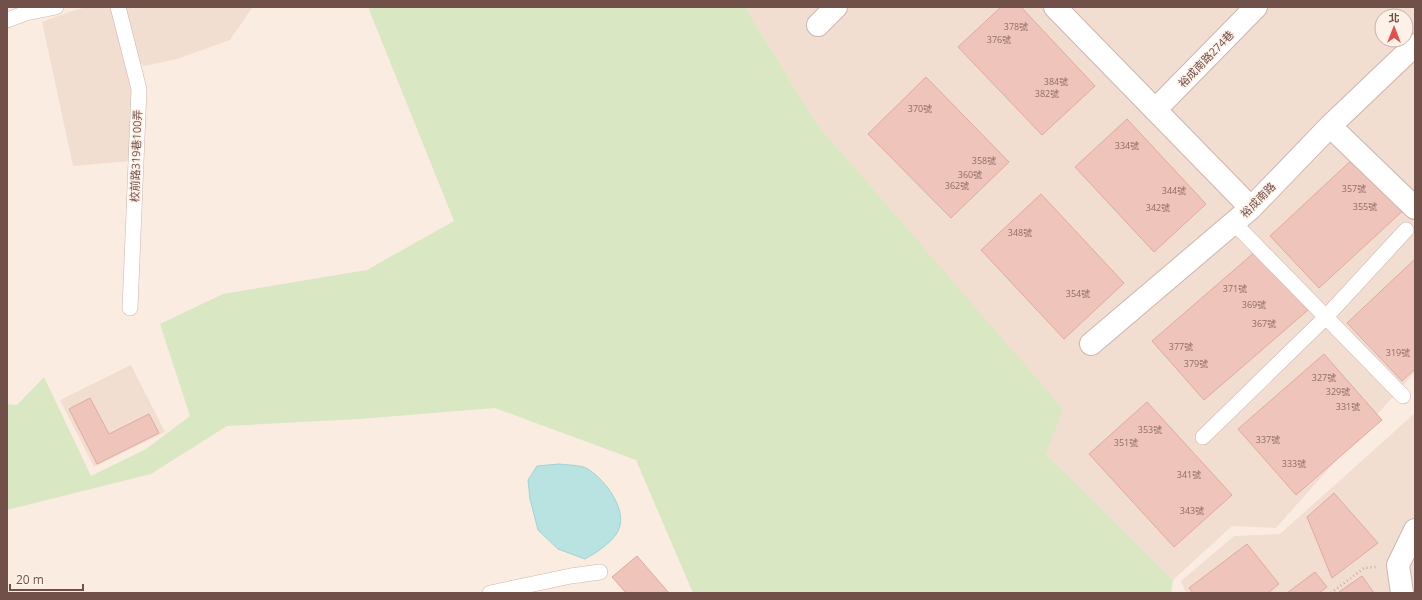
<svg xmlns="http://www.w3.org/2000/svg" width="1422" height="600" font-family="'Open Sans','Noto Sans TC',sans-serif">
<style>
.residential{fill:#f2ddd1;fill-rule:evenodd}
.green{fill:#d9e7c2}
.water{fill:#b8e3e1;stroke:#9fd4d2}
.building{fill:#efc5bb;stroke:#e1a99d}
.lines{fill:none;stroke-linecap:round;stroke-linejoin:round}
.service-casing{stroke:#ceb5ad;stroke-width:16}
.minor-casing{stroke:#ceb5ad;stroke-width:24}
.path{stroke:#d3a99f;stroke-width:2.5;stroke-dasharray:1 3;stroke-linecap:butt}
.service{stroke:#fff;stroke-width:15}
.minor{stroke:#fff;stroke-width:22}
.labels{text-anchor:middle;stroke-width:3;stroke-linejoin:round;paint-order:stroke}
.number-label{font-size:9px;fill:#906d66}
.street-label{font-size:11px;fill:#71504a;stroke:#fef1e8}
</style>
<rect width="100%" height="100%" fill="#fbece2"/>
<path class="residential" d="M87,7H106L111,9L133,90L130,161L73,166L42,22L75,10Z
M124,7H255L252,8L230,40L177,59L144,66L135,56Z
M745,7H1415V372L1276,528L1232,526L1173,580L1046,454L1062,409L816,123ZM1382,16H1406V40H1382Z
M131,365L165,432L94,467L60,400Z
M1415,413V593H1186L1181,581L1234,536L1280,534Z"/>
<path class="green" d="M368,7H745L816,123L1063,409L1046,454L1173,580L1171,593H693L636,460L495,408L359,419L227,426L151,474L7,510V404L17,405L44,377L91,476L146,449L190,416L160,324L223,294L367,270L454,221Z"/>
<path class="water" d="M559,464C567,465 579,465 586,468C603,477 625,506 620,526C616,541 597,552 585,559L558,549L538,530L530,499L528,480L537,466Z"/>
<path class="building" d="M1001,7H1021L1095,86L1042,135L958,47Z
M926,77L1009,162L951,218L868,134Z
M1127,119L1206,204L1154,252L1075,167Z
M1357,155L1407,207L1319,288L1270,236Z
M1041,194L1124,283L1064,339L981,250Z
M1256,251L1308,310L1204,400L1152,341Z
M1415,259V369L1402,381L1347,323Z
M1324,354L1382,420L1296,495L1238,429Z
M90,398L109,434L149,414L159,433L97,464L69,409Z
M1147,402L1232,495L1174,547L1089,454Z
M1334,493L1378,543L1332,578L1307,517Z
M1247,544L1279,584L1268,593H1193L1189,588Z
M637,556L669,593H626L612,577Z
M1315,572L1327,587L1319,593H1287Z
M1362,576L1374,593H1339V592Z"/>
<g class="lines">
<g class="service-casing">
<path id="service" d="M118,7L139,89L130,308
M7,20L26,13L56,7
M1234,223L1403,396
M1203,437L1325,318L1406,230
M490,593L571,576L600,572"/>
</g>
<g class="minor-casing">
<path id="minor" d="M1055,7L1251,208
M818,25L836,7
M1155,110L1256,7
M1330,126L1415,208
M1091,344L1251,208L1330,126L1415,45
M1402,593L1398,565L1415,530"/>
</g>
<path class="path" d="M1331,593L1364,568L1376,567"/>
<use href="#service" class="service"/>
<use href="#minor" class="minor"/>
</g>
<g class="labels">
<g class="number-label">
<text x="1016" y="30">378號</text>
<text x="999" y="43">376號</text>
<text x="1056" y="85">384號</text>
<text x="1047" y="97">382號</text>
<text x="920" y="112">370號</text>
<text x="1127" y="149">334號</text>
<text x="984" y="164">358號</text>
<text x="970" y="178">360號</text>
<text x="957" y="189">362號</text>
<text x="1354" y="192">357號</text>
<text x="1174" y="194">344號</text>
<text x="1365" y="210">355號</text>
<text x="1158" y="211">342號</text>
<text x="1020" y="236">348號</text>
<text x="1235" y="292">371號</text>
<text x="1078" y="297">354號</text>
<text x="1254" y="308">369號</text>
<text x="1264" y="327">367號</text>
<text x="1181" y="350">377號</text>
<text x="1398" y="356">319號</text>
<text x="1196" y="367">379號</text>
<text x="1324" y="381">327號</text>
<text x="1338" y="395">329號</text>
<text x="1348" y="410">331號</text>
<text x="1150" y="433">353號</text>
<text x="1268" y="443">337號</text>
<text x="1126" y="446">351號</text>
<text x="1294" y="467">333號</text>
<text x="1189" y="478">341號</text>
<text x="1192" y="514">343號</text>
</g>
<g class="street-label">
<text transform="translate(1206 59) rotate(-46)" y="4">裕成南路274巷</text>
<text transform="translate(136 156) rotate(-88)" y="4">校前路319巷100弄</text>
<text transform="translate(1258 200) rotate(-45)" y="4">裕成南路</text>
</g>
</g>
<rect width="1422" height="600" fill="none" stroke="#71504a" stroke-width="16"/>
<g transform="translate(1394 28)"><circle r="19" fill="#fef1e8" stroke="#c6b1a9"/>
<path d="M0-3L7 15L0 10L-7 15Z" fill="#e0504d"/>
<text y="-6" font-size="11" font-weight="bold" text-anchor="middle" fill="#71504a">北</text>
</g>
<path d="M10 584v6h73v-6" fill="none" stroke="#71504a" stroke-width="2"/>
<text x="16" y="584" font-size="12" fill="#71504a" stroke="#fef1e8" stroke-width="3" paint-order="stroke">20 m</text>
</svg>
